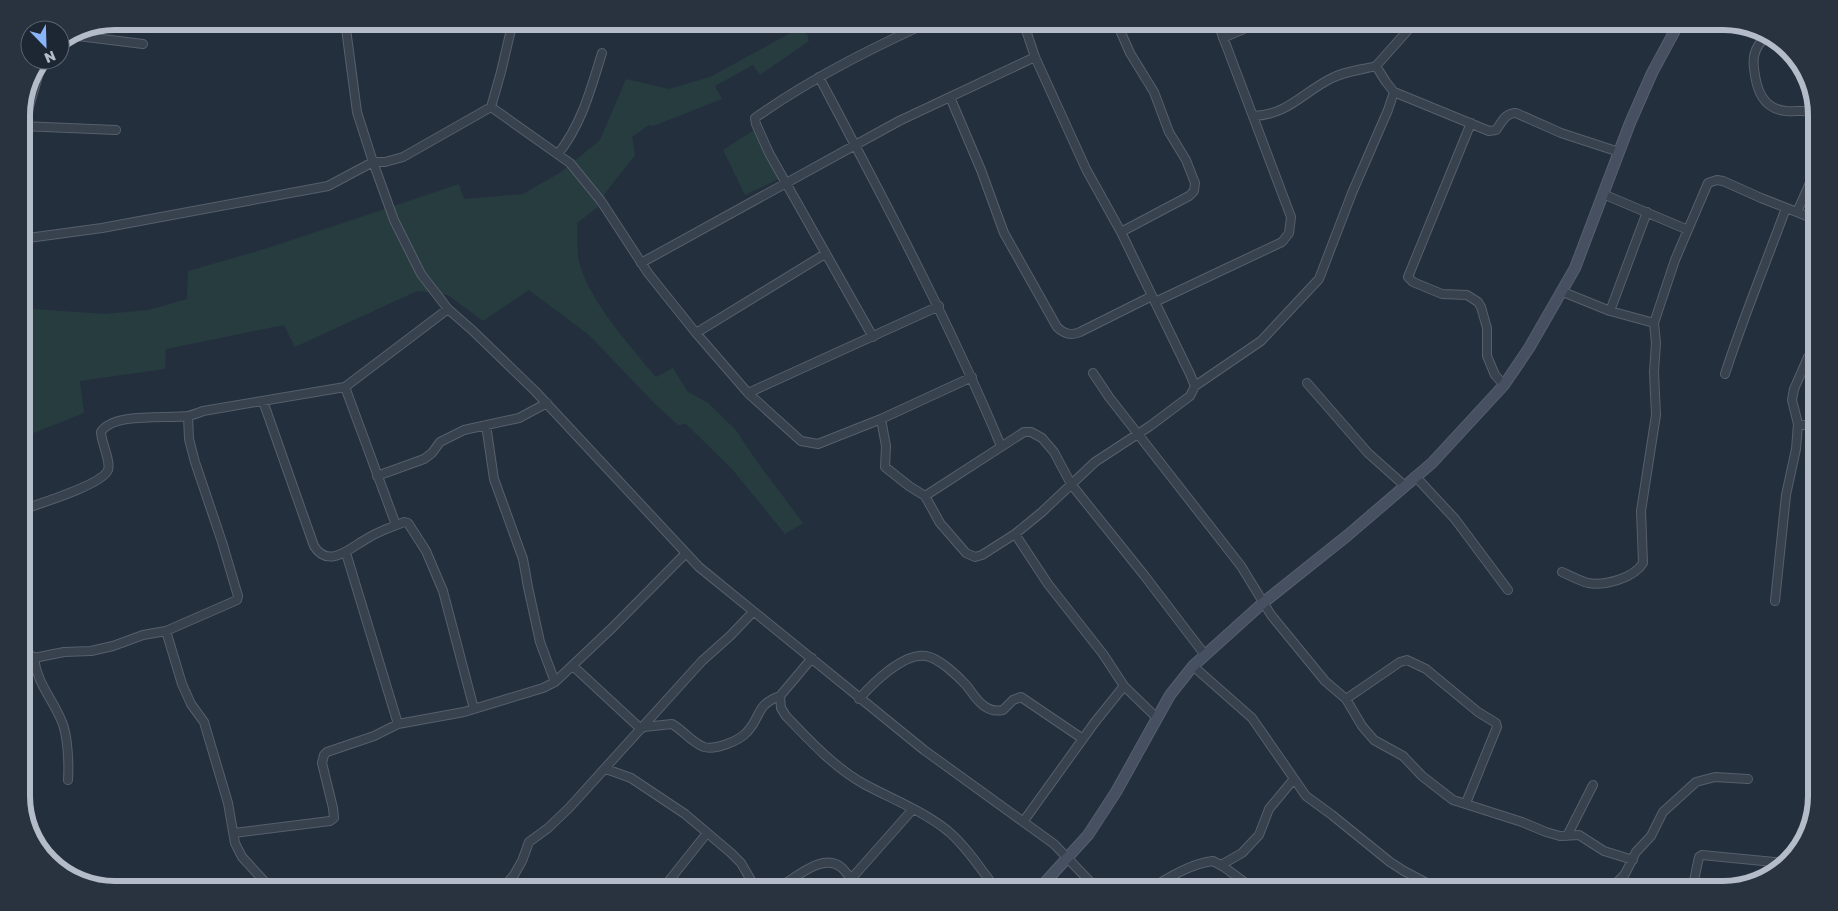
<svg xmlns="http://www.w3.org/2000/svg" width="1838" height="911" font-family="'Golos Text',sans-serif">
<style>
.green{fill:#263c3f}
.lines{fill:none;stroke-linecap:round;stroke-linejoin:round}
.street-casing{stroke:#565f6c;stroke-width:10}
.secondary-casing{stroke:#565f6c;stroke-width:12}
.street{stroke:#38414e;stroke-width:8}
.secondary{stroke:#465061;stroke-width:10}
.rim{fill:none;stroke:#b4bcc9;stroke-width:6}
</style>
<rect width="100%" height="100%" fill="#242f3e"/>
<path class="green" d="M796,30L807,34L809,41L760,75L753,65L715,86L722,99L653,126L649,125L632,137L635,155L606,192L598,207L577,223C578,236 576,253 580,265C591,303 631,347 656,377L673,368L688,392L707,402L735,429L758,463L803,523L785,534L732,469L686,424L678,425L656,405L589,335L529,290L483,321L448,295L417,291L295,347L284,325L166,349L165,369L80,381L84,413L21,438V308L105,314L148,310L187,299L188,271L268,248L459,184L464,199L523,194L561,172L600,140L626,79L669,89L710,77Z
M754,130L781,178L745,195L723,150Z"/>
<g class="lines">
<g class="street-casing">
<path id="street" d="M345,21L357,112L373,162L394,220L421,274L448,309L472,330L535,391L699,567L924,750L1054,844L1098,890
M1116,21L1130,53L1154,92L1169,132L1186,160L1195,183L1194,191L1189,196L1121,232
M70,35L143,44
M1769,35C1757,43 1752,54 1754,68C1756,88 1762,109 1786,111C1797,112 1806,109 1817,113
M1223,38L1262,21
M1376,66L1386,82L1394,92L1489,131L1496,130C1502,122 1505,113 1516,113L1561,133L1619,152
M819,77C883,198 948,319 1001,446
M950,97L981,170L1004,233L1057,327C1064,334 1071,336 1080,332L1152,296
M491,107L570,163L601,201L648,273L696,333L748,393L801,441L818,444L881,419L972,377
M1253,116C1288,115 1303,92 1332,78C1346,71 1361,70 1376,66L1416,21
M1471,123L1408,277L1413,282L1442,294L1467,295L1478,302L1481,307L1487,328V356L1495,375L1504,385
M21,126L116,130
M23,127L40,69
M558,154C582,124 591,88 602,53
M1603,194L1688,230
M1797,212L1817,167
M21,239L102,228L328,186L373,162H385L403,157L491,107L501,72L513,21
M641,263L899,121L1035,57
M1563,292L1610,311L1654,323
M1155,302L1282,242L1289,233L1291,217L1217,21
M1610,311L1647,212
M696,333L825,254
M873,337L769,153L756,124L755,118C810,79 870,49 931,21
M1093,373L1109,397L1241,566L1271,615L1325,681L1346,699L1362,726L1374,740L1403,756L1422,776L1453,800L1522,822L1546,832L1560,836L1579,835L1604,851L1633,860
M1725,374C1743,318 1766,263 1786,208
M1307,383L1368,453L1405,486
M1195,386L1261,341L1319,279L1352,193L1388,110L1394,92
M345,387L396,525
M748,393L939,306
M263,401L314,546C329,570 351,547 368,538C379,531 392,527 404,522L408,523L426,551L443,591L474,709
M881,419L886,446L885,467L909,486L925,496L940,523L966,553L975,557L982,555L1015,534L1042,512L1095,462L1150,426L1190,396L1195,386L1190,374L1121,232L1086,169L1035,57L1023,21
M1798,424L1817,427
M486,425L494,479L523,559L528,587L540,642L555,682
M377,476L424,459L432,453L440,442L464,430L519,418L547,403
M1415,476L1455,519L1508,590
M925,496L1024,432H1031L1042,438L1054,452L1071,484L1144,575L1205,655
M21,510C38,504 102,485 108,470C111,461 101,442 101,432C113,412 167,419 188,416C193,415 198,413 203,411L345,387L448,309
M1015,534L1048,584L1103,654L1124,686L1157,718
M346,553L398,724
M1562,572C1571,576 1580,581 1588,583C1605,586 1634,578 1643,563L1641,511L1656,415L1654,372L1656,343L1654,323L1675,260L1708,183L1717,180L1723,181L1761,198L1817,220
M1775,601L1786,495L1796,449L1798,424L1792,400L1794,389L1802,371L1808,357L1817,347
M166,631L182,684L191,704L204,722L228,803L235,843L242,857L265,882L268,890
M21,643L26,651L34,658L64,652L91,651L113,646L143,635L166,631L237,600L238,596L222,542L195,462L189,439L188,416
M34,658C37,684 53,699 62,722C68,736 69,765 68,780
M812,658L780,696L781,708L786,716C809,740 835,768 864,784C892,799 923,811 948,831C967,847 981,870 997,890
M573,666L641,729
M1193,666L1252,718L1306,796L1332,815L1390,862L1404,871L1440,890
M859,699C873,683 904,652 926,656C939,658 958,676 967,686C976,698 985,714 1003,710L1013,700L1021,697L1083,739
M1346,699L1400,662L1407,660L1426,669L1478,712L1496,723L1497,727L1466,803
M644,727L672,724C683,730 692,743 704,747C716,750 739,741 747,732C762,716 755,705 780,696
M606,769L631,778L685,814L731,853L741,863L752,882L761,890
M1023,822L1095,722L1124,686
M234,833L330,821L334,818L333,808L322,763L324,755L327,752L374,736L398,724L464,712L543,688L555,682L612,628L686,553
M1567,836L1593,785
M1221,865L1242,853L1259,835L1269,809L1293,780
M851,879L913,809
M664,887L707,833
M497,890L509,881L514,875L522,861L529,842L548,828L569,808L702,661L730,636L753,612
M774,890C792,882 822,850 842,868C848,874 854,883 860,890
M1150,890C1166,878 1193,863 1213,861L1224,867L1255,890
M1610,890L1625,874L1636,852L1651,836L1663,812L1696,782L1715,777L1748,779
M1692,890L1699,857L1702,855L1784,863"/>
</g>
<g class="secondary-casing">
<path id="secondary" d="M1038,890L1088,835L1116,792L1170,695L1193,666L1264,602L1348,535L1432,463L1504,385L1529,348L1575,268L1630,123L1652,73L1680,21"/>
</g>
<use href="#street" class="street"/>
<use href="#secondary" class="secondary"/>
</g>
<path d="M0 0H1838V911H0ZM115 30H1723A85 85 0 0 1 1808 115V796A85 85 0 0 1 1723 881H115A85 85 0 0 1 30 796V115A85 85 0 0 1 115 30Z" fill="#29323f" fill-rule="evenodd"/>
<path class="rim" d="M115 30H1723A85 85 0 0 1 1808 115V796A85 85 0 0 1 1723 881H115A85 85 0 0 1 30 796V115A85 85 0 0 1 115 30Z"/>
<g transform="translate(45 45) rotate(157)"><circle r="24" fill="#1d2633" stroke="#59626f"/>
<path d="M0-4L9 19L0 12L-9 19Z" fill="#8ab4f8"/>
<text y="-8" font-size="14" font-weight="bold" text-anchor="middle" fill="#b4bcc9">N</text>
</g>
</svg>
